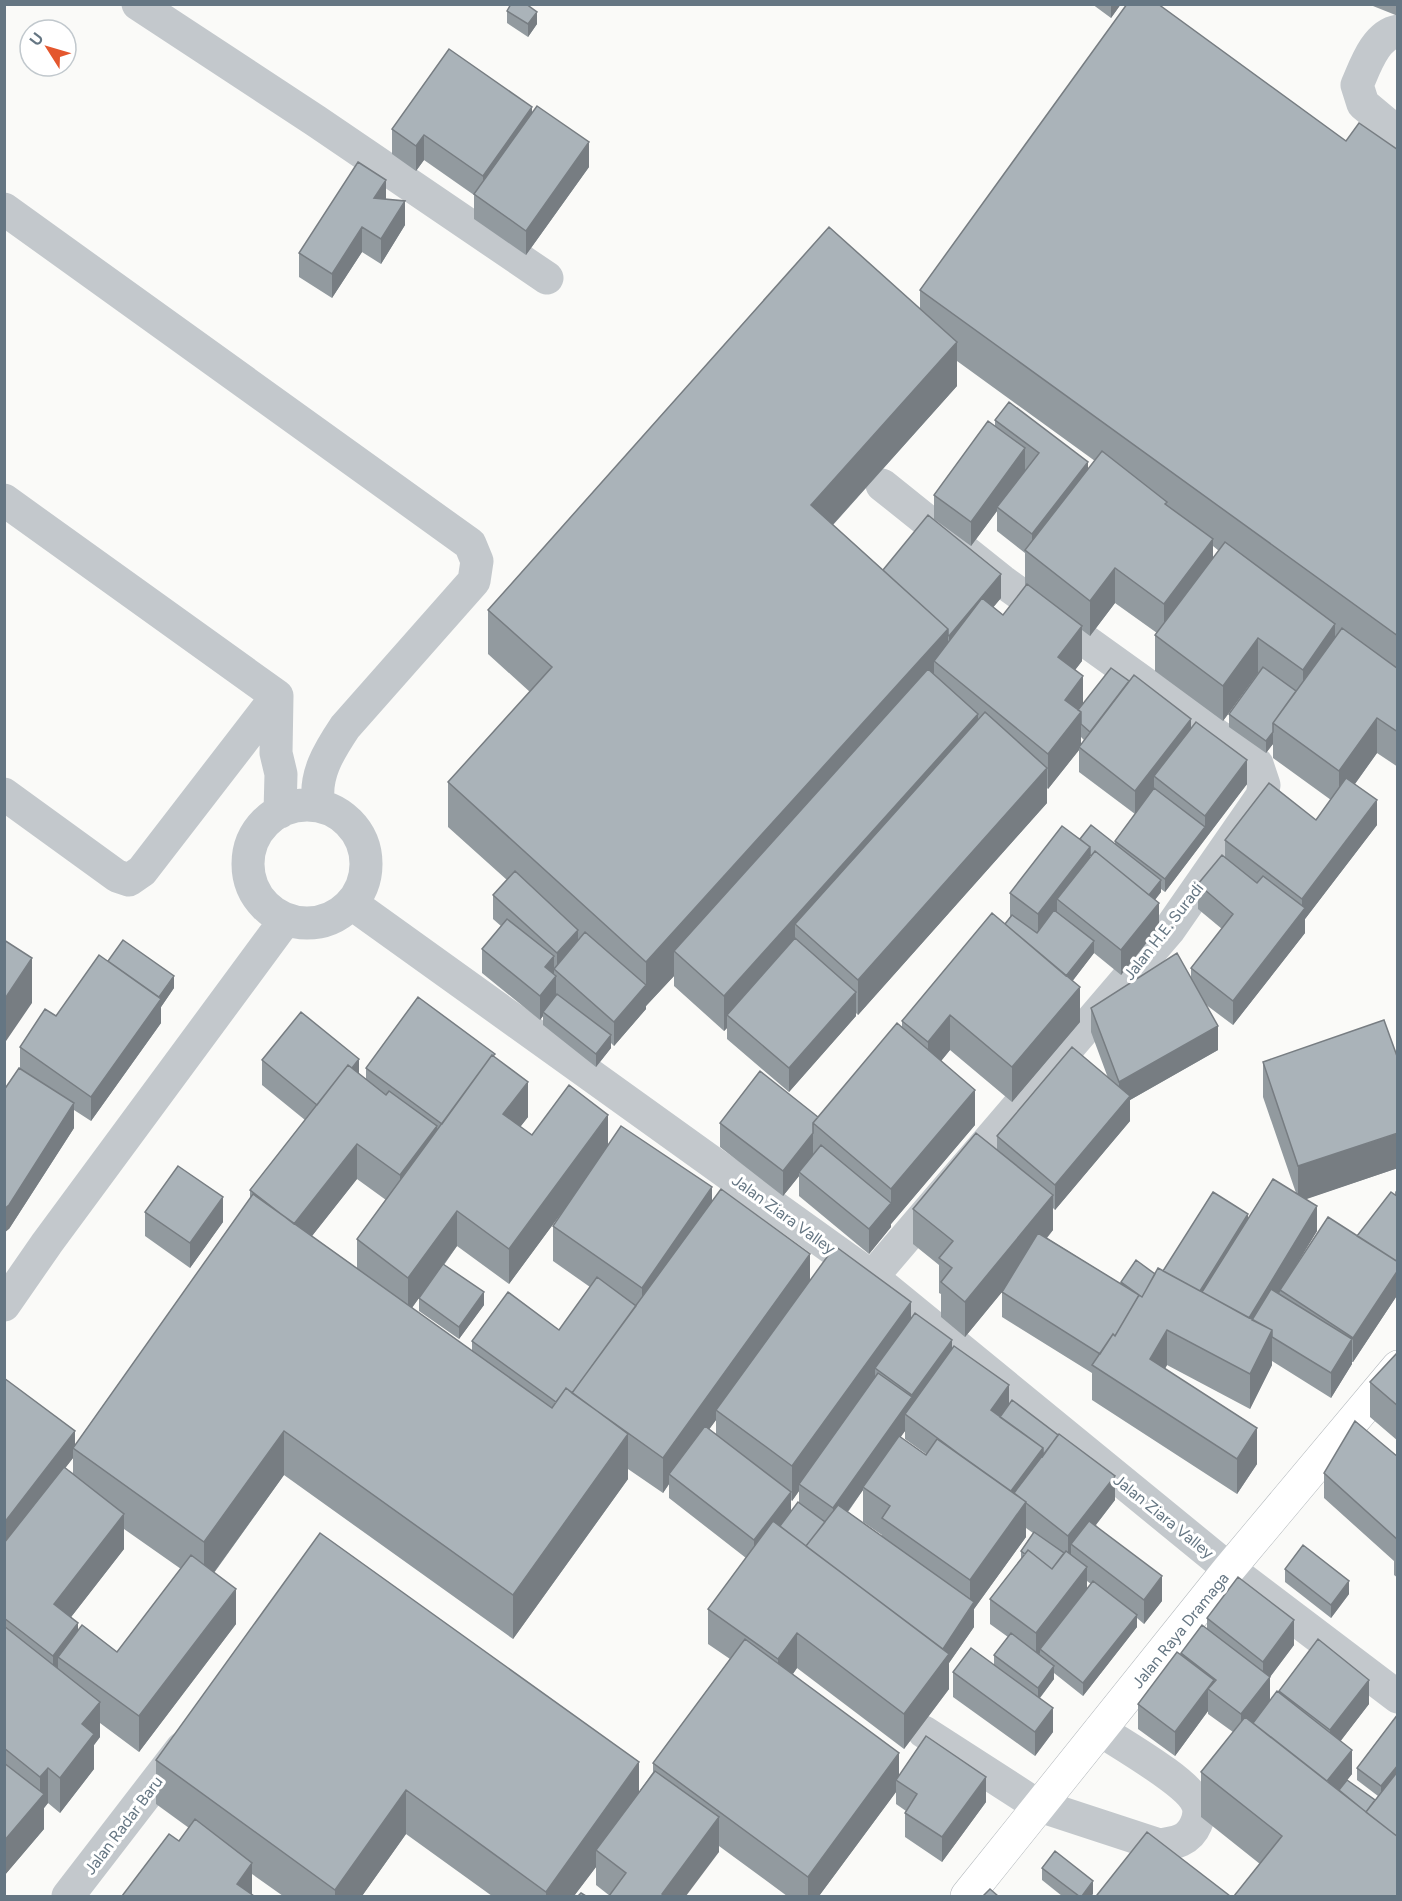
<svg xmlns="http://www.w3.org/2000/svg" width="1402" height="1901" font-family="Figtree,sans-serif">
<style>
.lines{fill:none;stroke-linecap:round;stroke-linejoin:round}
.highway-casing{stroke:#b4b9bd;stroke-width:34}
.minor{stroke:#c3c8cc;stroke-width:33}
.highway{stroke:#fff;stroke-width:33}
.wall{fill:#929a9f;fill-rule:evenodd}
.shaded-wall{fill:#777d82}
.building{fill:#aab3b9;stroke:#777d82;stroke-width:1.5}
.labels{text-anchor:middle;stroke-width:6;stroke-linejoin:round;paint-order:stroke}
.street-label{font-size:16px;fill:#657683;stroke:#fff}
</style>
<rect width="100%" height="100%" fill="#fafaf8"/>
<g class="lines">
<g class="highway-casing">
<path id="highway" d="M967,1896L1229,1569L1398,1367"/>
</g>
<path class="minor" d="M138,4L316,121L547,278
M1398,31C1375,35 1365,67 1357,85L1363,104L1398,133
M4,209L470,544L477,561L474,581L345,727C329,751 313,776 319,806
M4,500L277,696L276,753L281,774L280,812
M4,794L117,876L129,880L142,871L277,696
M248 864a59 59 0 1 1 118 0a59 59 0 1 1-118 0Z
M351,903L872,1277L1229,1569L1398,1697
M872,1277L1169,930L1262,796L1264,785L1257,764L1002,581L882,485
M4,1305L47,1243L286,919
M924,1732L1037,1805L1159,1845C1175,1843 1189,1841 1196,1824C1198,1820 1200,1811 1198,1806C1192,1784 1121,1744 1100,1730
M68,1896L182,1748"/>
<use href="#highway" class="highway"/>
</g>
<path class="wall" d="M1092,4H1121L1111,18Z
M1368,4H1398V16Z
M507,11L537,24L528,37L507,23Z
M532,113L589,167L526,255L474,219V195L424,160L416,171L392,154V129Z
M1346,141L1398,150V767L1377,753L1355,784L1377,825L1305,919V933L1233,1025L1205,1004L1218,1050L1130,1100V1121L1055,1210L1053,1208V1230L1047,1238L1121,1284V1282L1155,1274L1163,1271L1248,1219L1296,1193L1263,1097V1062L1398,1168L1305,1199L1317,1231L1286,1281L1357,1236L1395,1195V1192L1398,1188V1294L1353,1362H1352V1364L1331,1398L1272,1361V1365L1250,1409L1167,1365L1165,1369L1257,1464L1237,1494L1092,1400V1373L1002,1317V1292L965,1337L941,1317V1294L939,1293V1265L913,1244V1209L997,1149V1136L1108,1078L1091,1032V1008L1191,978V968L1222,929L1198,909V884L1225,857V840L1316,820L1331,800L1273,758V744L1266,753L1229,727V714L1256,676L1223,721L1155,671V635L1157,633L1115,603L1090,636L1082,630V661L1075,670L1083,704L1191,729L1247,784L1165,892L1161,889V892L1155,900L1159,927L1121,975L1094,953L1072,981L1080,1022L1012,1102L950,1050L941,1061L975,1125L891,1224V1227L869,1254L799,1196V1176L783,1196L720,1147V1123L818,1117L902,1028V1021L1005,924L1010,917V893L1080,839L1115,843V841L1135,814L1079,772V750L1048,789L1047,788V803L858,1015L856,1013V1016L789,1092L727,1039V1028L724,1031L674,986V976L646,1006V1009L614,1046L611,1043V1048L596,1067L543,1025V1016L540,1020L482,973V949L501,926L493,919V895L507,880L448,827V782L530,692L488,654V610L920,309V290ZM957,361L1095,461L1088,469L995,420V426L934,495V519L971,546L997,511V531L1025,553V585L1026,586L1003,615L993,607L1001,598L883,570L833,525L957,386ZM1213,546L1219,551L1213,559ZM1081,737L1084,740L1081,745Z
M386,199L405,225L381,264L362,252L332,298L299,277V253Z
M108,961L174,988L161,1007V1023L91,1121L74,1110V1128L9,1229L20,1069V1047L56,1016Z
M495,1057L528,1117L520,1127L532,1135L608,1145L712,1201L810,1279L911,1318L952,1348L1009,1404L1115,1500L1096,1525L1162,1601L1144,1624L1137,1618V1627L1083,1696L1054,1673V1679L1040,1698L1053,1732L1035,1756L953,1697V1672L994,1665V1655L1008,1637L990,1624V1599L1021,1559V1551L1033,1533L1026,1528V1537L974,1609V1627L949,1663V1689L904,1749L797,1668L793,1674L899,1775L986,1802L942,1862L905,1837V1813L906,1811L896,1804V1792L819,1896H787L719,1846V1852L610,1896L596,1885V1867L574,1896H492L406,1834L362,1896H283L252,1874L179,1841L189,1828L156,1804V1760L639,1792L653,1772V1763L730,1659L708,1644V1609L746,1558L669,1498V1484L663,1493L628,1469V1479L513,1639L284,1475L214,1573L236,1624L139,1752L100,1723V1737L94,1745V1769L60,1813L48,1803L44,1808V1829L4,1876V1378L75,1445L250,1199V1190L305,1120L262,1085V1060L359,1074L366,1079V1068ZM357,1179L386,1200L357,1239V1269L312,1236ZM562,1212L553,1226V1261L590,1287L559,1330L472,1341V1351L412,1308L419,1298V1311L459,1339L484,1305L444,1265L457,1246L509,1284ZM716,1420V1434L709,1429ZM905,1431V1439L926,1454V1455L900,1437ZM73,1458V1473L65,1468ZM863,1490V1522L882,1535V1536L848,1512ZM799,1491V1502L791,1511V1500L792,1501ZM124,1529L181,1569L117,1652L78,1630L71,1617L124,1549ZM1087,1581L1091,1584L1087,1589Z
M145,1212L223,1222L190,1268L145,1236Z
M1398,1352V1441L1370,1417V1382Z
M1398,1457V1578L1394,1575V1561L1324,1498V1473Z
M1285,1569L1349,1594L1331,1618L1285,1582Z
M1207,1618L1294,1645L1270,1677V1701L1279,1693V1691L1369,1704L1340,1741L1352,1774L1347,1780L1375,1800L1378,1796L1357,1780V1768L1398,1714V1896L1260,1864L1201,1817V1772L1233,1732L1208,1714V1711L1175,1756L1138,1729V1704L1181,1656V1653L1207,1628Z
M1042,1868L1093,1894L1091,1896H1062L1042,1880Z"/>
<path class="shaded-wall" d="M1111,4H1121L1111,18Z
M537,12V24L528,37V24Z
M532,107V132L483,201V176Z
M424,135V160L416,171V146Z
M589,142V167L526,255V231Z
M386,180V204L374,198Z
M405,201V225L381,264V239Z
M362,227V252L332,298V274Z
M957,342V386L811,549V505Z
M1025,448V473L997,507V511L971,546V522Z
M1088,462V486L1032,555V534Z
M1213,539V574L1164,639V604Z
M1115,568V603L1090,636V601Z
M1001,574V598L949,661V636Z
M1335,624V659L1303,705V670Z
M1082,626V661L1058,692V657Z
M948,629V673L934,661V689L674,951V976L646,1006V962Z
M1258,638V673L1223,721V686Z
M1083,676V711L1081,714V748L1079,747V750L1048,789V754L1065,700Z
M978,714V749L795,924V952L727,1015V1028L724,1031V996Z
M1377,718V753L1339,806V771Z
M1191,719V743L1154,776V791L1135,815V791Z
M1273,732V744L1266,753V741Z
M1247,760V784L1165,892V879L1205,827V816Z
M1047,768V803L858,1015V980Z
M1377,800V825L1305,919V933L1233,1025V1001L1302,912V899Z
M1090,847V871L1057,899V914L1038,939V914Z
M1161,880V892L1146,911V899Z
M1159,903V927L1121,975V950Z
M578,930V954L557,972V953Z
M1094,941V953L1065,991V978Z
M554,956V978L556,976V1000L543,1012V1016L540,1020V996L545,967Z
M32,958V1003L4,1044V1000Z
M174,976V988L161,1007V1023L91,1121V1097Z
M646,985V1009L614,1046V1022Z
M1080,987V1022L1012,1102V1067Z
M856,992V1016L789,1092V1068Z
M950,1015V1050L928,1077V1042Z
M1218,1026V1050L1130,1100V1121L1055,1210V1185L1119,1106V1082Z
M611,1035V1048L596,1067V1054Z
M359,1059V1083L321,1108Z
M528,1082V1117L503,1149V1114Z
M975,1090V1125L891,1224V1189Z
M74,1103V1128L9,1229L4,1233V1209Z
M608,1115V1150L509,1284V1249Z
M437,1126V1161L400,1210V1175Z
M813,1133V1158L799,1172V1176L783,1196V1171Z
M1398,1133V1168L1298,1202V1166Z
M357,1144V1179L293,1260V1224Z
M712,1187V1222L642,1323V1288Z
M1053,1195V1230L965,1337V1302Z
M223,1197V1222L190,1268V1243Z
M891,1203V1227L869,1254V1229Z
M1317,1206V1231L1258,1328L1246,1322Z
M457,1211V1246L408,1313V1278Z
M1248,1214V1239L1210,1299L1198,1295Z
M810,1254V1289L716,1410V1420L674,1478L669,1474V1484L663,1493V1458Z
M1398,1270V1294L1353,1362V1338Z
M484,1292V1305L459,1339V1327Z
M911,1302V1337L875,1368V1387L799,1484V1491L792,1501V1466Z
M1167,1330V1365L1150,1394V1359Z
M1272,1330V1365L1250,1409V1374Z
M1352,1339V1364L1331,1398V1373Z
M952,1340V1365L912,1420V1395Z
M1009,1385V1409L999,1424L991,1410Z
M912,1397V1419L905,1414V1431L865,1488L863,1487V1490L833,1532V1508Z
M1257,1428V1464L1237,1494V1459Z
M75,1431V1449L73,1448V1458L4,1547V1523Z
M284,1431V1475L204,1586V1542Z
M628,1434V1479L513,1639V1595Z
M1043,1448V1472L1022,1501L1010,1492Z
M1115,1476V1500L1077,1549L1071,1544V1558L1068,1561V1536Z
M791,1492V1516L754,1564V1540Z
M1026,1502V1537L974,1609V1627L949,1663V1689L904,1749V1714L939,1654L970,1609V1580Z
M124,1514V1549L54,1639V1604Z
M1087,1567V1591L1040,1649V1653L1036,1658V1633Z
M1162,1576V1601L1144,1624V1600Z
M1349,1581V1594L1331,1618V1605Z
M236,1589V1624L139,1752V1716Z
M1137,1615V1627L1083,1696V1683Z
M1294,1620V1645L1270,1677V1701L1241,1739V1714L1263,1686V1662Z
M78,1623V1658L58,1657V1684L53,1691V1656Z
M797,1633V1668L778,1694V1659Z
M1054,1666V1679L1038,1700V1688Z
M1214,1680V1693L1208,1689V1711L1175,1756V1732Z
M1369,1680V1704L1330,1755V1730Z
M100,1702V1737L94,1745V1769L60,1813V1778L82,1724Z
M1053,1708V1732L1035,1756V1732Z
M1352,1750V1774L1322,1812V1787Z
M899,1753V1782L896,1780V1792L819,1896H808V1877Z
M639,1762V1807L596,1850V1867L574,1896H546V1892Z
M1398,1765V1777L1381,1798V1786Z
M48,1768V1803L44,1808V1829L4,1876V1841L40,1798V1777Z
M986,1777V1802L942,1862V1837Z
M406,1790V1834L362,1896H335V1890Z
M719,1817V1852L686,1896H662V1894Z
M252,1863V1896L237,1884Z
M1093,1881V1894L1091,1896H1082Z"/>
<path class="building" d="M511,4H526L537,12L528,24L507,11Z
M1127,4H1158L1346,141L1359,123L1398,150V636L920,290Z
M449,49L532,107L483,176L424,135L416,146L392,129Z
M537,106L589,142L526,231L474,194Z
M358,162L386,180L374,198L405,201L381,239L362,227L332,274L299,253Z
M829,227L957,342L811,505L948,629L646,962L448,782L552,667L488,610Z
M1009,402L1088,462L1032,534L997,507L1039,453L995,420Z
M988,421L1025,448L971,522L934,495Z
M1102,451L1167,502L1165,504L1213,539L1164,604L1115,568L1090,601L1025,550Z
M928,515L1001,574L949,636L948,635V629L883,570Z
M1225,542L1335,624L1303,670L1258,638L1223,686L1155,635Z
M1027,584L1082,626L1058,657L1083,676L1065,700L1081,712L1048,754L934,661L982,598L1003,615Z
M1342,628L1398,669V732L1377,718L1339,771L1273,723Z
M1263,667L1296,691L1273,723V732L1266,741L1229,714Z
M1111,668L1129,681L1090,732L1081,724V712L1078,710Z
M928,669L978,714L724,996L674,951Z
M1134,675L1191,719L1135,791L1079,747Z
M985,712L1047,768L858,980L795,924Z
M1196,722L1247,760L1205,816L1154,776Z
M1346,778L1377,800L1302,899L1225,840L1269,783L1316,820Z
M1154,788L1205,827L1165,879L1115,841Z
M1091,825L1161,880L1149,895L1095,851L1091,856L1090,855V847L1080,839Z
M1062,826L1090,847L1038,914L1010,893Z
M1095,851L1159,903L1121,950L1057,899Z
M1222,855L1257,883L1263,876L1305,908L1233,1001L1191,968L1233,914L1198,884Z
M515,871L578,930L557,953L493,895Z
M1054,910L1094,941L1066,976L1005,924L1012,915L1037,933Z
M992,913L1080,987L1012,1067L950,1015L928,1042L902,1021Z
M507,919L554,956L545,967L556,976L540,996L482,949Z
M585,932L646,985L614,1022L554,969Z
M795,938L856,992L789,1068L727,1015Z
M4,940L32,958L4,1000Z
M123,940L174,976L159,997L108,961Z
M1177,953L1218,1026L1119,1082L1091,1008Z
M99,955L161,999L91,1097L20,1047L45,1009L56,1016Z
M557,994L611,1035L596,1054L543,1012Z
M418,997L495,1054L493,1056L492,1055L442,1124L366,1068Z
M301,1012L359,1059L352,1068L348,1065L317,1105L262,1060Z
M1384,1020L1398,1059V1133L1298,1166L1263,1062Z
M897,1023L975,1090L891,1189L813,1123Z
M1072,1047L1130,1096L1055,1185L997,1136Z
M492,1055L528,1082L503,1114L532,1135L569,1085L608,1115L509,1249L457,1211L408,1278L357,1239Z
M348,1065L386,1095L389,1091L437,1126L400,1175L357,1144L294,1224L250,1190Z
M19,1068L74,1103L9,1205L4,1209V1090Z
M760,1071L818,1117L813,1123V1133L783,1171L720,1123Z
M621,1126L712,1187L642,1288L553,1226Z
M976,1133L1053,1195L965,1302L941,1282L952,1268L939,1258L953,1241L913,1209Z
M821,1145L891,1203L869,1229L799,1172Z
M178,1166L223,1197L190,1243L145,1212Z
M1273,1179L1317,1206L1249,1318L1202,1292Z
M721,1189L810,1254L663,1458L572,1393Z
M1213,1192L1248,1214L1200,1291L1163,1271Z
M1391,1192L1398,1197V1262L1357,1236Z
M253,1194L552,1408L566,1388L628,1434L513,1595L284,1431L204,1542L73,1448Z
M1328,1217L1398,1262V1270L1353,1338L1280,1290Z
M1038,1233L1139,1295L1115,1336L1113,1334L1100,1354L1002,1292Z
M835,1246L911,1302L792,1466L716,1410Z
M1136,1260L1155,1274L1142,1297L1121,1282Z
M443,1264L484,1292L459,1327L419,1298Z
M1158,1268L1272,1330L1250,1374L1167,1330L1150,1359L1257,1428L1237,1459L1092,1365L1113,1334L1115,1336L1139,1295L1142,1297Z
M597,1277L636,1306L572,1393L566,1388L556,1402L472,1341L508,1292L559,1330Z
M1271,1289L1352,1339L1331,1373L1272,1337V1330L1252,1320Z
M915,1313L952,1340L912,1395L875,1368Z
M954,1346L1009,1385L991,1410L1043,1448L1011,1491L959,1454L905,1414Z
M1398,1352V1406L1370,1382Z
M878,1373L912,1397L833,1508L799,1484Z
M4,1378L75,1431L4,1523Z
M1012,1400L1058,1435L1043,1456V1448L1000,1417Z
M1355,1421L1398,1457V1540L1324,1473Z
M705,1426L791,1492L754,1540L669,1474Z
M1059,1434L1115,1476L1068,1536L1026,1503V1502L1014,1493Z
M899,1436L926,1455L937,1439L1026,1502L970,1580L882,1518L890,1506L863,1487Z
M64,1467L124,1514L54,1604L78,1623L53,1656L4,1618V1543Z
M798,1502L825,1522L806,1546L780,1526Z
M838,1505L974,1602L943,1649L806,1546Z
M773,1521L949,1654L904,1714L797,1633L778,1659L708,1609Z
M1089,1521L1162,1576L1144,1600L1071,1544Z
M1034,1532L1064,1553L1052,1569L1028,1550L1025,1554L1021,1551Z
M320,1533L639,1762L546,1892L406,1790L335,1890L156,1760Z
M1303,1545L1349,1581L1331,1605L1285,1569Z
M1028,1550L1052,1569L1066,1551L1087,1567L1036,1633L990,1599Z
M191,1555L236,1589L139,1716L58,1657L82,1625L117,1652Z
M1238,1577L1294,1620L1263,1662L1207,1618Z
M1093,1581L1137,1615L1083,1683L1040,1649Z
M1202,1625L1270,1677L1241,1714L1208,1689L1216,1680L1181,1653Z
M4,1626L100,1702L82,1724L94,1734L60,1778L48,1768L40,1777L4,1748Z
M1011,1633L1054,1666L1038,1688L994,1655Z
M745,1639L899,1753L808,1877L653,1763Z
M1318,1639L1369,1680L1330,1730L1279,1691Z
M971,1648L1053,1708L1035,1732L953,1672Z
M1177,1652L1214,1680L1175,1732L1138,1704Z
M1277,1691L1352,1750L1327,1781L1253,1723Z
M1398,1714V1765L1381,1786L1357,1768Z
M1245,1717L1398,1837V1896H1234L1282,1836L1201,1772Z
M926,1736L986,1777L942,1837L905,1813L917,1794L896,1780Z
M4,1763L44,1794L4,1841Z
M655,1771L719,1817L662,1894L666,1896H609L626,1873L596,1850Z
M1398,1771V1837L1366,1812Z
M1347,1780L1375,1800L1366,1812L1339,1790Z
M195,1819L252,1863L237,1884L254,1896H122L169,1834L179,1841Z
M1147,1832L1230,1896H1099L1097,1895Z
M1055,1851L1093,1881L1082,1896H1079L1042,1868Z
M990,1889L998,1896H983Z
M581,1893L586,1896H578Z"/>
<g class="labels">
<g class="street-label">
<text transform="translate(1163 931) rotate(-52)" y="6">Jalan H.E. Suradi</text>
<text transform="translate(784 1214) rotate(36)" y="6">Jalan Ziara Valley</text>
<text transform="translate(1164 1516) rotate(39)" y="6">Jalan Ziara Valley</text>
<text transform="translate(1180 1630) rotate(-51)" y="6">Jalan Raya Dramaga</text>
<text transform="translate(123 1825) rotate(-53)" y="6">Jalan Radar Baru</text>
</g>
</g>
<rect width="1402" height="1901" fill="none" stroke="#657683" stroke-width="12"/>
<g transform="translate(48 48) rotate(307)"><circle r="28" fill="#ffffff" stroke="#c1c8cd" stroke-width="1.5"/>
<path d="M0-4.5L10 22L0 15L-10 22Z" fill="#e4572e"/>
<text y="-9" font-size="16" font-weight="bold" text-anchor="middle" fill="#657683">U</text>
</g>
</svg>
